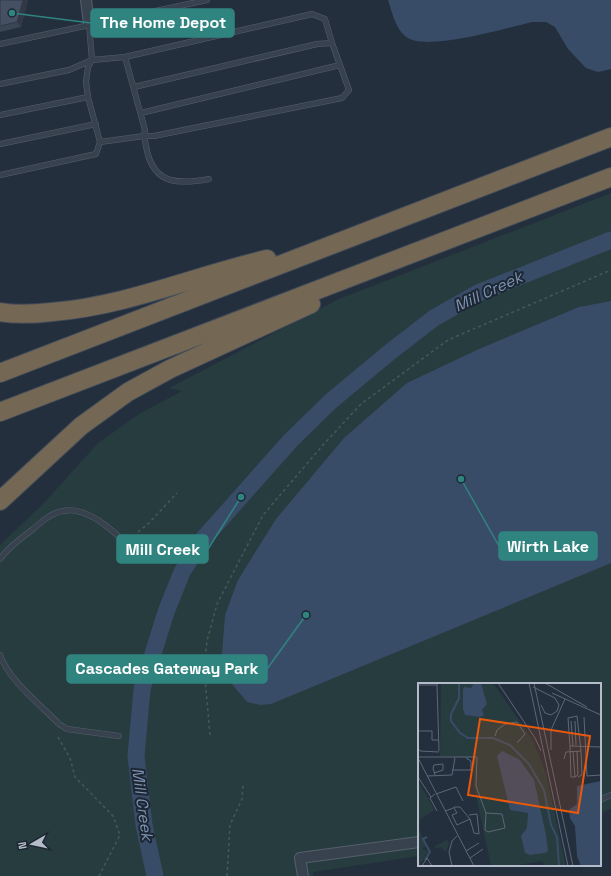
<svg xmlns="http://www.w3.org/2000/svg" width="611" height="876" font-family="'Space Grotesk',sans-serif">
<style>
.green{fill:#263c3f}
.water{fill:#394c67}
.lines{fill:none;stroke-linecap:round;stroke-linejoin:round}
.river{stroke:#394c67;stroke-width:17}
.lane-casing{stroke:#565f6c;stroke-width:6}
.street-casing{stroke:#565f6c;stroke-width:12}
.highway-casing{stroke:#434c59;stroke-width:20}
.path{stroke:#44595c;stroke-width:1.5;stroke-dasharray:3 3;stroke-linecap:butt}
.lane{stroke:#38414e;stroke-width:5}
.street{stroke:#38414e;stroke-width:10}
.highway{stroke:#746855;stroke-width:18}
.wall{fill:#3b4654}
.shaded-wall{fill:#303945}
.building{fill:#455162;stroke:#303945}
.labels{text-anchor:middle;stroke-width:4;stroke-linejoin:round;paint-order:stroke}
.water-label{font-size:16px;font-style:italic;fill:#7c92b1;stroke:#1d2633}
.inset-river{fill:none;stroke:#394c67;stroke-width:2}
.inset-road{fill:none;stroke:#5e6776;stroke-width:1}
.view{fill:#e8590c;fill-opacity:0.15;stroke:#e8590c;stroke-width:2}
.inset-edge{fill:none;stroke:#b4bcc9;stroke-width:2}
.leader{fill:none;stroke:#308480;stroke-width:1.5}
.callout-dot{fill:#308480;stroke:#1d2633;stroke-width:1.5}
.callout{fill:#308480;stroke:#308480;stroke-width:1.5}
.callout-label{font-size:16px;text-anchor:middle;font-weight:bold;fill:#fff}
</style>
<rect width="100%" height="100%" fill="#242f3e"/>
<path class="green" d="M611,193V809L600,813V684H419V856L313,872V876H0V545L44,503L98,443L139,414L182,391L169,388L339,299Z"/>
<path class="water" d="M388,0H611V69L598,72L586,68L568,49L555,27L546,22H532C507,28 429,51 408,38C396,31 392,12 388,0Z
M611,301V563L271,704L260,705L247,702L226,677L221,667L225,615L238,580L276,519L344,438L407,383L479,349L579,307Z"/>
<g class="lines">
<path class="river" d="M155,876L144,825L136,756L142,689L166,612L182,572L204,538L291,440L331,401L390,352L434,318L478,293L611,240"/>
<g class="lane-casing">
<path id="lane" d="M89,24L92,60L88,67L86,82L88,97L100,142L144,136H154L342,98L349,90L340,65
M0,44L207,0
M125,57L312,14L325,19L332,43
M0,84L69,70L92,60L125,57L145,130C143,137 146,144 147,151C155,186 181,184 209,179
M134,87L317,44L332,43L340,65L141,113
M0,115L88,97
M0,144L96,124
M0,175L96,154L100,142
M0,559C8,548 21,538 32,530C41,522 51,513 63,511C91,505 125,541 141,560
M0,655C10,682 40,704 59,724L67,729L119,736
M600,800L611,795"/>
</g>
<g class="street-casing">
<path id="street" d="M86,0L89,24
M303,876L300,858L419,842"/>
</g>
<g class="highway-casing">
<path id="highway" d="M0,312C17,315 35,314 52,312C126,306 195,276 267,259
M0,373L611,137
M0,412L611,177
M0,501L81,426L128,392L170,369L311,304"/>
</g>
<path class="path" d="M138,532L149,523L177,493
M210,735L204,667L207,641L217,604L263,515L323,445L361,404L448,340L611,270
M58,737L70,758L75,777L113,816L120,835L99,876
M227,876L230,825L242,799L243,785"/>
<use href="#lane" class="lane"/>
<use href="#street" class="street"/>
<use href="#highway" class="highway"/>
</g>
<path class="wall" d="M0,0H28L21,27L0,32Z"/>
<path class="shaded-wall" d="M23,0H28L21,27L17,22Z"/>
<path class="building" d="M0,0H23L17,22L0,26Z"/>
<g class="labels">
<g class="water-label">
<text transform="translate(488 291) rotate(-25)" y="6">Mill Creek</text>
<text transform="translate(143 804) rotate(82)" y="6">Mill Creek</text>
</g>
</g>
<g transform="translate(418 683)">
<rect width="183" height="183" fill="#242f3e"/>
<path d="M23,0H75L115,57L128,90L148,183H127L124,178L94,183H73L56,103V75L22,73ZM0,98L17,127L1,137L4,143L0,138ZM0,143L8,163L4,166L11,168L1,183ZM29,157L31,160L28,169L23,164L18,166L17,163Z" fill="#263c3f"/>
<path d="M56,0H63L69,21L64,27L66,32L62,34L47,32L45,26V7L46,4L53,5ZM84,68L102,77L116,97L128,152L130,168L127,170L112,172L107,170L103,153L109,145L110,130L92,127L79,73ZM183,98V183H163L159,173L157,143L152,135L151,127L159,121V103Z" fill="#394c67"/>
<path class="inset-river" d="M41,0V15L33,31V38L42,50L50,55H75L92,62L111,81L126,107L133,142L139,154L141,183M7,177L12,169L5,156L9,154"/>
<path class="inset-road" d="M80,0L117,55L123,68M111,0L150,183M116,0L155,183M127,0L169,24M0,2H19L20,0M19,2L21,68M115,4L137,15L141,22L139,28L133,32L127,30L123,22M134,10L183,32M166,34L169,93L183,92M153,38L155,63M157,38L158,62M0,48H14V57H20M77,53L79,47L87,41L99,39L107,51L99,60M0,65L2,68L21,69M133,67V47L147,16M155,68L157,94L160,92L159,68M0,74H59L58,103L68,130L67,147L70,149L87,145L84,131L68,130M0,75L56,183M146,76L148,69L163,68L159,33L150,35L152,63M34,87H53V78L48,75M16,90L25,87V81L16,82L15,85L17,92M9,93L34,92L37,75M0,94L13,114M157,94H153L152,63L183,64M160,94L164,92L163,68M17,111L12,115L19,128M18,111L38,104L45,118M27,128L33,126L37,124H42L52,136L39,142L34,132L39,130L36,125M51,132L59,131L61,151L56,150L52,136M48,168L61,160M52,175L65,166M4,183L9,175L14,183M34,183L31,169L34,158L39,153"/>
<path class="view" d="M62,36L172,53L160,130L50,112Z"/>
<rect width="183" height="183" class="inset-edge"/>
</g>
<path class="leader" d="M12 13L91 23M461 479L499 546M241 497L208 549M306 615L267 669"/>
<g class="callout-dot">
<circle cx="12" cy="13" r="4"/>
<circle cx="461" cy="479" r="4"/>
<circle cx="241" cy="497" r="4"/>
<circle cx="306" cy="615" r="4"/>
</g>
<g class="callout">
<rect x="91" y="9" width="143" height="28" rx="4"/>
<rect x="499" y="532" width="98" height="28" rx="4"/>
<rect x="117" y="535" width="91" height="28" rx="4"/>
<rect x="67" y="655" width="200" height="28" rx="4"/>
</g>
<g class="callout-label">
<text x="163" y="28">The Home Depot</text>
<text x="548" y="552">Wirth Lake</text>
<text x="163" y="555">Mill Creek</text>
<text x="167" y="674">Cascades Gateway Park</text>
</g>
<g transform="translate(32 844) rotate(261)" stroke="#1d2633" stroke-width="3" paint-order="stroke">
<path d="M0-3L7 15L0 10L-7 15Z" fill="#b4bcc9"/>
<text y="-6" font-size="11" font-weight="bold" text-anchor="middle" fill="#b4bcc9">N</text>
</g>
</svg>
